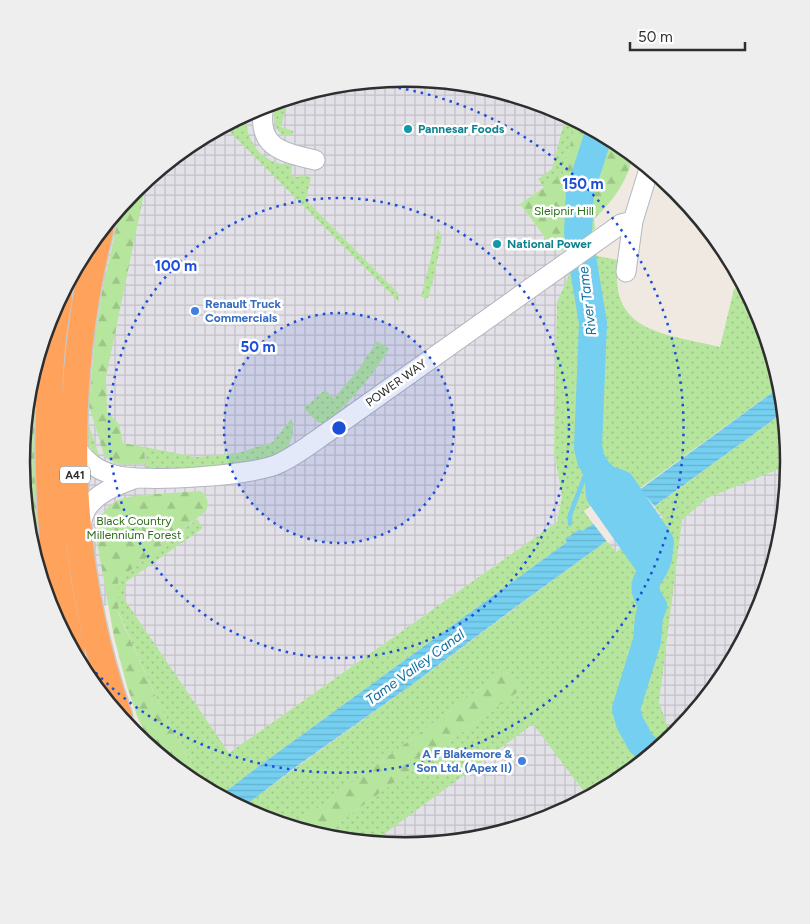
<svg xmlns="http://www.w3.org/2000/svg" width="810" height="924" font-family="Figtree,sans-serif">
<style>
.industrial{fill:url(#industrial-grid)}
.grass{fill:url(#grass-dots)}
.forest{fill:url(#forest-firs)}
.water{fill:url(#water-rules)}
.pier{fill:#efe9e1}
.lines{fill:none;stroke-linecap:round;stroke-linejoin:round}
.stream{stroke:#75cff0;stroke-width:4.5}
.river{stroke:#75cff0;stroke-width:28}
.minor-casing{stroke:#b4b7c1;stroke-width:21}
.highway-casing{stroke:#c9c9c9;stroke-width:29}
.minor{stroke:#fff;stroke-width:19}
.highway{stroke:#ffa35c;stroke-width:26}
.ring{fill:none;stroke:#1d4ed8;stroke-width:2.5;stroke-dasharray:2.5 5}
.culture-dot{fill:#0f9aa8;stroke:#fff;stroke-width:2}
.shop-dot{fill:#3f7fe0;stroke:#fff;stroke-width:2}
.labels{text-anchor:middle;stroke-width:5;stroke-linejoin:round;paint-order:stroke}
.shield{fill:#fff;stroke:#6d6d6d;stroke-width:1}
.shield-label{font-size:11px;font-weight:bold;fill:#2e2e2e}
.culture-label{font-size:12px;font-weight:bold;fill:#0d838f;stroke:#fff;text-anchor:start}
.park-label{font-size:12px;fill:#2c6e1b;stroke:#fff}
.shop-label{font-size:12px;font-weight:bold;fill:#366cbe;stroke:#fff;text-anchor:start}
.street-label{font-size:12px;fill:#2e2e2e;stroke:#fff}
.water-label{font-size:14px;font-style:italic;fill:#0d6fa3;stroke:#fff}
.rim{fill:none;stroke:#2e2e2e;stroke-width:2.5}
.centre{fill:#1d4ed8;stroke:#fff;stroke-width:2.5}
.ring-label{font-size:15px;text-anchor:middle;font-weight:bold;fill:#1d4ed8;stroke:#fff;stroke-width:5;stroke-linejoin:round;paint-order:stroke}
</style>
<defs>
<pattern id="industrial-grid" width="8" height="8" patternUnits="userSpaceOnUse" patternTransform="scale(1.25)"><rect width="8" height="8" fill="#e3e1e8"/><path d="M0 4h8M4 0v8" fill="none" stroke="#c3c1c7"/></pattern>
<pattern id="grass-dots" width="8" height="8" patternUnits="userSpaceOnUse" patternTransform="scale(1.25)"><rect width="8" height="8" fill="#b6e59e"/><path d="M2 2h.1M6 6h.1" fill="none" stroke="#9dc588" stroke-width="1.8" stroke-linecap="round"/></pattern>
<pattern id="forest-firs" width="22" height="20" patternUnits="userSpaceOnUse" patternTransform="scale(1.25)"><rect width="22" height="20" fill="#b6e59e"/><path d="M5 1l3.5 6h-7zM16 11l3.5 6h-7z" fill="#9dc588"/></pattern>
<pattern id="water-rules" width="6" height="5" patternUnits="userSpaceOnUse" patternTransform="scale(1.25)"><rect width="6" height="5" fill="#75cff0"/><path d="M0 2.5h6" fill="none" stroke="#66b2ce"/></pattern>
</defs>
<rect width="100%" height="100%" fill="#efe9e1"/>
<path class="industrial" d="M405,78L480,86L552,108L576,121L563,174L520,204L555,251H561L567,247L569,275L557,302L554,452L562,496L557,522L229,753L124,600L56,620L29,537L21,462L29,387L51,315L86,249L134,190L192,143L258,107L330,86Z
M783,399L789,462L781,537L759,609L724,675L676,734L618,781L552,817L480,838L405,846L330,838L258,816L230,801Z"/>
<path class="grass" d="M288,98L281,127L294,131L291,135L284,136C272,128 273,115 276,102Z
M247,114C244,132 254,153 272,161C278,164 285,164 292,166L291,176L299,177L300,175L311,177L306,200L398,293L399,302L224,126Z
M566,115L576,121L563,174L544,188L538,179L552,169Z
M438,229L442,236L434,277L428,298L421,297Z
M596,250L597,256L618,260C608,334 665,333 720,347L734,289L743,283L760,315L781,386L639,489L630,477L584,511L593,524L582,532L580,529L566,540L567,542L259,766L220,796L196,783L195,771L163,713L118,611V580L197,519L203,528L126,582L124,599L229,753L557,522L562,496L554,452L557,302L569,275L570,269Z
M377,341L389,349C372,376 352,400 328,422L324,424L316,421L304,408L325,390L334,398L359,369Z
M784,412L789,465L707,498L682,520L659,702L667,725L675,735L618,781L588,797L533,724L372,843L330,838L321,836L524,687L504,671L292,827L258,816L242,808C298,765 357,725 414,683C479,636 542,587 607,541L616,552L663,517L654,507Z
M85,414L102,464L87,443Z
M291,419C296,429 291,446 282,453C278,456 272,457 267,458C229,469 186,468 146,470L144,447L196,457L238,453L273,442Z"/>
<path class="forest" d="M576,121L618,143L633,155C628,181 612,202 594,219L595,229L561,251H555L520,204L563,174Z
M147,179L106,377L107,411L119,424L123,443L144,447L145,464C130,464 114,468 104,455L89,406L95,337L102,292L121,206L134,190Z
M41,345L50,609L29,537L21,462L29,387Z
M200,491C208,495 209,503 206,511L118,580V612L163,713L195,771L196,783L152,748L137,716L127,686L114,637L97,542C97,499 122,496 157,494C171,493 185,492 200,491Z
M504,671L524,687L321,836L292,827Z"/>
<path class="water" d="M781,386L784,412L517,606L414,683L294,768L242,808L220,796L259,766L567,542L565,539L580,529L582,531L593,524Z"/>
<path class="pier" d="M638,487L656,508L608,543L592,522Z"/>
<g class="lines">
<path class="stream" d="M570,524V515L591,460"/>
<path class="river" d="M599,133L580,192L578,233L593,323L588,447L591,460L598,471L606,479L621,484L660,542C659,547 659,553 658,558C652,580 636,580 653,606L649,617L647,641L626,709L630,723L641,743L652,753
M598,471L600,495L652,569"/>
<g class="minor-casing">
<path id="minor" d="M264,106C256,147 281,152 315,160
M626,272L633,221L649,169
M75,447C87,462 96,470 114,475C141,483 256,476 280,463C297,455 312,443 328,432L621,224L633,221
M80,526C82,520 84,513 87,508C98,492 118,485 134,479"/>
</g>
<g class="highway-casing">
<path id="highway" d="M100,231C61,388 65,563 119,716
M59,299C51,338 49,379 49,419C47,496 53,575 72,649"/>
</g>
<use href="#minor" class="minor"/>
<use href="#highway" class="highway"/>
</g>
<circle cx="339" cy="428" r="115" fill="#1d4ed8" fill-opacity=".12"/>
<g class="ring">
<circle cx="339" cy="428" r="115"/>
<circle cx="339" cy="428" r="230"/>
<path d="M354 83A345 345 0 1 1 69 643"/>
</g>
<g class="culture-dot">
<circle cx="408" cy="129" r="5"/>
<circle cx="497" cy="244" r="5"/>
</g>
<g class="shop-dot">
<circle cx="195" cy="311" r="5"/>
<circle cx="522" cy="761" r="5"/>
</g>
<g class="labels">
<rect class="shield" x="60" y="466.5" width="30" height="17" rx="4"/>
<g class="shield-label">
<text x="75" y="479">A41</text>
</g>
<g class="culture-label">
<text x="418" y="133">Pannesar Foods</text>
<text x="507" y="248">National Power</text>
</g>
<g class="park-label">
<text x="564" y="215">Sleipnir Hill</text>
<text x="134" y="525">Black Country<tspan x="134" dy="14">Millennium Forest</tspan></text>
</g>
<g class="shop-label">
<text x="205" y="308">Renault Truck<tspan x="205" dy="14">Commercials</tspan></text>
<text x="512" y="758" text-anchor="end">A F Blakemore &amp;<tspan x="512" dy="14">Son Ltd. (Apex II)</tspan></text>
</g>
<g class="street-label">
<text transform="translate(396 383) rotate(-36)" y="4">POWER WAY</text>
</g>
<g class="water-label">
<text transform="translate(587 301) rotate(-97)" y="5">River Tame</text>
<text transform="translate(415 667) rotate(-36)" y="5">Tame Valley Canal</text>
</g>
</g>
<path d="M0 0H810V924H0ZM30 462a375 375 0 1 1 750 0a375 375 0 1 1-750 0Z" fill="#eee" fill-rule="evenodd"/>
<path class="rim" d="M30 462a375 375 0 1 1 750 0a375 375 0 1 1-750 0Z"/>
<circle cx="339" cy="428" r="8" class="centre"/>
<g class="ring-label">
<text x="583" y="189">150 m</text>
<text x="176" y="271">100 m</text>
<text x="258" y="352">50 m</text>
</g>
<path d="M630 42v8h115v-8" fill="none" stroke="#2e2e2e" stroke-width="2.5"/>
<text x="638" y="42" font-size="15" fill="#2e2e2e" stroke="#ffffff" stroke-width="4" paint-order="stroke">50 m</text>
</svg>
